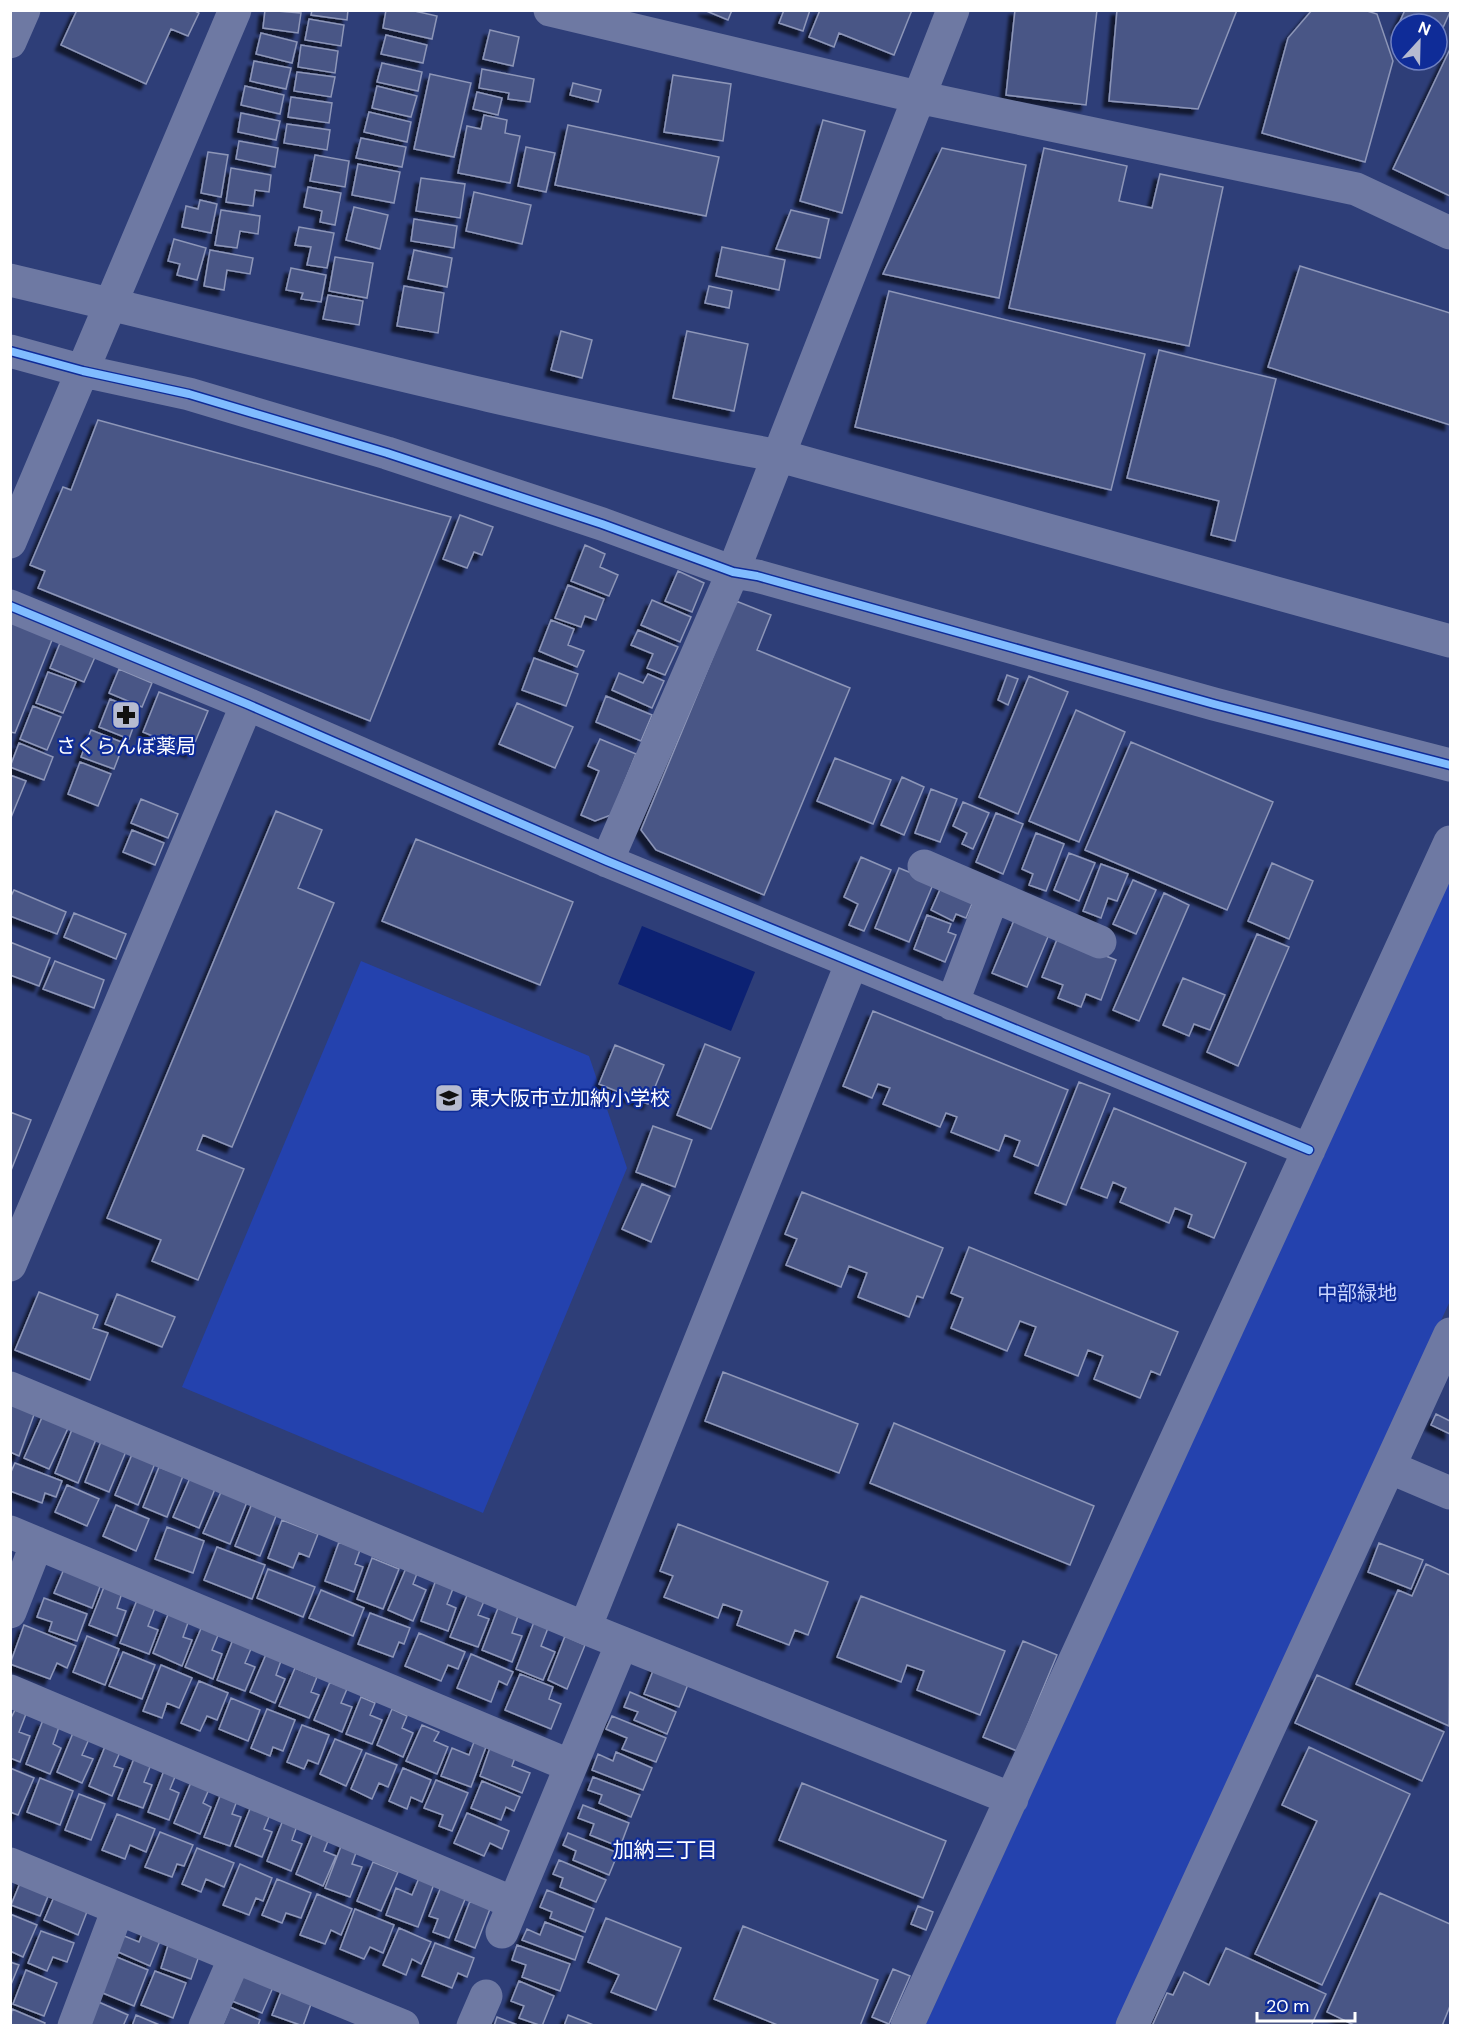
<svg xmlns="http://www.w3.org/2000/svg" width="1461" height="2036" font-family="'DM Sans','Noto Sans JP',sans-serif">
<style>
.green{fill:#2442ae}
.water{fill:#0c2173}
.building{fill:#4a5786;stroke:#8d96b8;stroke-width:1.5;filter:url(#shadow)}
.lines{fill:none;stroke-linecap:round;stroke-linejoin:round}
.minor{stroke:#6e79a3;stroke-width:33}
.cycleway-casing{stroke:#0f2c98;stroke-width:11}
.cycleway{stroke:#80bcff;stroke-width:8}
.labels{text-anchor:middle;stroke-width:4.5;stroke-linejoin:round;paint-order:stroke}
.poi-label{font-size:20px;fill:#fff;stroke:#0f2c98}
.park-label{font-size:20px;fill:#c8d4fe;stroke:#0f2c98}
.neighbourhood-label{font-size:21px;fill:#fff;stroke:#0f2c98}
</style>
<defs>
<filter id="shadow"><feDropShadow dx="-5.5" dy="5.5" stdDeviation="1.5" flood-color="#0009"/></filter>
</defs>
<rect width="100%" height="100%" fill="#2e3e78"/>
<path class="green" d="M1450,877V1301L1116,2025L925,2026Z
M361,961L589,1056L627,1168L483,1513L182,1387Z"/>
<path class="water" d="M642,926L755,972L731,1031L618,984Z"/>
<path class="building" d="M77,10H193L199,13L188,36L171,29L146,84L61,45Z
M265,10L301,13L298,33L263,28Z
M312,10H348L347,20L311,15Z
M386,10H410L437,16L432,39L383,28Z
M704,10H732L728,20Z
M784,10H810L803,31L779,23Z
M820,10H912L894,55L839,33L834,47L809,37Z
M1015,10H1097L1086,105L1006,95Z
M1117,10H1237L1198,109L1109,101Z
M1312,10H1364L1377,14L1393,61L1365,162L1262,133L1288,38Z
M1405,10H1450V12L1437,41V24H1401V30L1397,28Z
M309,19L344,25L341,46L305,40Z
M490,30L519,37L513,66L483,59Z
M261,33L297,42L292,63L256,54Z
M386,35L427,45L423,63L381,54Z
M301,45L338,51L335,73L298,67Z
M1450,49V196L1393,169Z
M254,61L291,68L286,89L250,81Z
M382,63L422,72L418,91L377,82Z
M482,69L534,79L530,102L508,99L509,93L479,88Z
M297,72L335,77L331,97L294,91Z
M430,74L471,83L454,157L414,149Z
M673,75L731,84L723,141L664,132Z
M573,83L601,90L598,102L570,95Z
M245,86L284,95L280,114L241,105Z
M377,86L417,96L411,117L372,108Z
M477,92L502,98L498,115L473,109Z
M291,97L332,103L329,123L288,117Z
M369,112L411,122L407,142L364,132Z
M241,113L280,121L276,140L238,132Z
M484,115L507,120L505,133L520,136L510,183L458,173L467,126L481,129Z
M823,120L865,131L842,213L800,201Z
M287,124L330,130L327,150L284,143Z
M568,125L719,157L706,216L555,185Z
M361,138L406,147L402,167L356,158Z
M239,141L278,148L275,167L236,159Z
M526,147L555,153L546,192L518,186Z
M942,148L1026,165L999,298L883,274Z
M1044,148L1127,166L1119,201L1152,208L1160,174L1223,187L1189,346L1009,308Z
M208,152L228,155L221,197L201,193Z
M315,155L349,161L345,187L310,181Z
M358,164L400,172L394,203L352,195Z
M231,168L271,175L269,192L255,190L253,206L226,202Z
M421,178L465,184L460,218L416,211Z
M308,187L341,193L335,225L320,222L322,211L304,207Z
M474,192L531,205L522,244L466,231Z
M200,200L217,204L211,233L182,227L186,206L198,209Z
M354,207L388,215L380,249L346,240Z
M221,210L260,216L258,234L240,231L237,248L215,245Z
M791,210L829,219L820,258L776,249Z
M414,219L457,226L454,248L411,241Z
M299,227L334,233L327,268L307,265L311,247L295,245Z
M174,239L206,248L197,280L177,275L180,264L168,261Z
M722,247L785,260L779,290L716,276Z
M210,250L253,258L250,274L227,270L224,290L204,286Z
M414,250L452,258L447,287L408,279Z
M335,257L373,263L367,298L329,291Z
M1300,266L1450,313V425L1268,367Z
M291,268L326,275L321,302L301,299L303,293L286,290Z
M404,286L444,293L438,333L397,326Z
M709,286L732,291L729,308L705,303Z
M889,291L1145,354L1111,490L855,427Z
M328,295L363,301L359,325L323,319Z
M561,331L592,340L582,378L551,370Z
M687,331L748,344L734,411L673,398Z
M1159,350L1276,379L1235,541L1211,535L1219,501L1127,478Z
M98,420L451,517L370,721L38,588L45,571L30,565L63,487L71,490Z
M460,515L493,527L482,555L474,552L467,568L443,559Z
M585,545L605,554L600,567L618,575L609,596L571,581Z
M678,571L704,583L692,612L665,601Z
M568,585L604,599L596,620L585,616L581,627L555,618Z
M652,600L691,617L680,642L641,625Z
M736,601L771,615L757,650L850,688L764,895L656,850L641,830Z
M10,618L54,635L15,733L10,732Z
M551,620L574,629L568,645L584,651L577,667L539,651Z
M638,630L678,647L665,675L647,668L653,654L631,645Z
M60,643L95,657L84,682L50,668Z
M534,658L578,674L566,706L522,690Z
M119,669L152,683L142,707L109,693Z
M48,672L76,682L63,713L36,703Z
M619,673L643,683L648,674L664,681L652,708L612,690Z
M1007,675L1018,679L1008,705L998,700Z
M1029,676L1068,692L1018,814L979,797Z
M159,692L208,711L191,752L143,732Z
M606,696L652,715L641,741L596,722Z
M110,699L139,711L129,739L99,727Z
M517,703L573,727L555,768L499,744Z
M33,706L61,717L47,750L20,739Z
M1076,710L1125,732L1079,842L1029,821Z
M91,730L124,743L114,769L81,757Z
M600,739L636,754L611,815L595,821L581,815L599,771L588,766Z
M1131,742L1273,802L1227,910L1085,850Z
M19,743L53,757L44,780L10,767Z
M835,758L891,780L873,824L817,801Z
M80,762L111,774L98,806L68,794Z
M10,775L26,781L10,820Z
M902,777L924,787L904,835L881,825Z
M931,789L957,799L940,842L915,833Z
M141,799L178,814L168,838L131,823Z
M963,802L989,813L973,849L962,844L967,833L953,826Z
M276,811L322,830L298,888L334,903L232,1147L203,1135L197,1150L244,1169L198,1280L152,1261L161,1240L107,1218Z
M996,813L1023,824L1003,874L976,862Z
M132,830L164,843L155,865L123,852Z
M1036,833L1064,844L1046,891L1029,885L1033,874L1022,869Z
M416,839L573,902L540,985L382,921Z
M1069,853L1095,863L1079,901L1054,890Z
M861,857L891,870L864,931L849,925L858,904L844,897Z
M1272,863L1313,881L1289,939L1248,921Z
M1101,864L1128,874L1117,901L1108,898L1101,918L1083,911Z
M899,868L934,882L909,942L875,928Z
M1133,880L1156,890L1136,934L1113,924Z
M942,885L974,899L966,918L956,914L953,921L931,910Z
M14,890L66,912L57,934L10,916V898Z
M1164,893L1189,905L1139,1021L1113,1010Z
M74,913L126,934L116,959L64,937Z
M927,915L951,924L948,932L956,935L945,962L914,949Z
M1015,918L1050,932L1027,987L992,973Z
M1257,934L1289,947L1238,1066L1207,1052Z
M1058,937L1116,960L1101,1000L1086,994L1081,1007L1058,998L1063,985L1042,977Z
M10,942L50,958L39,986L10,975Z
M55,961L104,980L94,1008L43,989Z
M1183,978L1225,995L1210,1030L1194,1024L1189,1036L1163,1025Z
M873,1011L1068,1090L1038,1166L1014,1156L1020,1141L1005,1135L999,1151L951,1132L957,1117L946,1113L940,1127L883,1104L890,1088L878,1084L872,1098L843,1086Z
M705,1044L740,1058L711,1129L677,1115Z
M615,1045L664,1065L648,1104L599,1084Z
M1079,1082L1110,1094L1066,1205L1035,1193Z
M1114,1108L1246,1163L1214,1238L1188,1227L1192,1215L1175,1208L1169,1223L1120,1202L1126,1188L1113,1182L1107,1198L1081,1188Z
M10,1112L31,1120L10,1173Z
M653,1126L692,1140L675,1187L636,1172Z
M642,1184L670,1196L651,1242L622,1229Z
M802,1192L943,1248L923,1298L917,1296L909,1317L858,1297L867,1273L849,1266L841,1287L786,1265L797,1239L785,1234Z
M969,1247L1178,1332L1160,1375L1151,1371L1140,1398L1094,1379L1103,1356L1088,1350L1078,1376L1025,1355L1036,1327L1020,1321L1007,1351L951,1328L963,1298L951,1293Z
M39,1292L98,1315L93,1328L108,1333L90,1380L15,1350Z
M117,1294L175,1317L162,1347L105,1324Z
M723,1372L858,1424L839,1473L705,1421Z
M10,1403L35,1412L19,1456L10,1452Z
M44,1413L70,1424L49,1469L24,1458Z
M1436,1414L1450,1421V1434L1431,1425Z
M894,1423L1094,1506L1070,1565L870,1483Z
M73,1427L97,1437L78,1483L55,1473Z
M102,1439L127,1449L109,1492L85,1482Z
M133,1452L156,1461L138,1505L115,1495Z
M15,1463L62,1481L56,1497L45,1493L42,1503L10,1491V1474Z
M159,1467L183,1476L167,1517L143,1507Z
M190,1478L215,1489L199,1528L173,1517Z
M67,1485L99,1499L87,1526L55,1512Z
M221,1492L247,1502L230,1544L203,1533Z
M253,1501L278,1511L260,1556L235,1546Z
M116,1505L149,1519L136,1551L103,1536Z
M282,1520L318,1534L309,1557L299,1553L293,1568L268,1558Z
M678,1524L828,1582L808,1635L795,1630L789,1645L737,1625L742,1611L723,1604L718,1618L664,1597L673,1576L660,1571Z
M167,1527L204,1541L193,1573L155,1559Z
M339,1542L360,1550L355,1564L363,1567L354,1592L325,1581Z
M1379,1543L1423,1560L1411,1589L1368,1572Z
M217,1547L265,1565L252,1599L204,1580Z
M372,1558L399,1569L383,1609L357,1599Z
M1426,1564L1450,1575L1449,1726L1356,1684L1398,1590L1412,1596Z
M407,1566L418,1571L413,1584L426,1590L413,1621L388,1610Z
M64,1569L101,1584L92,1608L54,1593Z
M268,1569L315,1587L303,1617L257,1598Z
M436,1580L454,1586L447,1604L456,1608L448,1631L421,1621Z
M104,1587L122,1593L117,1608L126,1611L117,1636L89,1625Z
M321,1590L364,1608L353,1636L309,1618Z
M468,1593L485,1599L478,1615L489,1619L478,1647L450,1637Z
M861,1596L1005,1651L980,1715L917,1690L924,1671L907,1665L901,1682L837,1657Z
M44,1598L87,1614L77,1641L49,1631L52,1622L37,1617Z
M137,1600L155,1608L148,1626L158,1630L149,1654L120,1643Z
M498,1608L518,1616L512,1633L522,1636L512,1662L482,1650Z
M169,1612L189,1620L183,1637L192,1640L182,1666L153,1653Z
M370,1613L410,1628L404,1644L399,1642L393,1657L358,1644Z
M534,1622L548,1628L541,1646L555,1652L543,1680L516,1669Z
M24,1625L76,1646L67,1668L57,1663L50,1679L10,1664Z
M202,1626L219,1633L212,1650L222,1654L213,1679L185,1667Z
M419,1633L465,1652L458,1669L448,1665L441,1681L405,1666Z
M87,1636L119,1649L105,1685L73,1672Z
M565,1636L585,1645L567,1689L548,1680Z
M234,1637L253,1644L245,1663L255,1667L245,1691L217,1680Z
M1023,1641L1057,1655L1017,1751L983,1737Z
M123,1652L155,1665L142,1699L109,1686Z
M267,1652L282,1658L276,1675L285,1679L275,1703L250,1692Z
M471,1654L513,1672L507,1685L499,1681L491,1702L457,1688Z
M656,1663L691,1677L679,1707L644,1694Z
M161,1665L192,1678L179,1708L167,1703L162,1718L143,1711Z
M295,1668L317,1677L311,1692L319,1695L309,1718L279,1706Z
M520,1674L553,1687L549,1699L561,1704L551,1729L505,1710Z
M1317,1675L1444,1732L1422,1781L1295,1723Z
M199,1681L228,1693L217,1720L207,1716L200,1731L181,1723Z
M330,1682L347,1689L341,1703L352,1707L342,1732L314,1720Z
M630,1692L676,1712L667,1734L634,1720L638,1712L624,1707Z
M361,1697L375,1703L370,1715L382,1720L372,1744L346,1734Z
M231,1698L260,1710L248,1741L219,1729Z
M267,1709L295,1720L283,1751L273,1747L270,1756L251,1748Z
M392,1709L407,1716L402,1728L413,1733L403,1757L377,1745Z
M15,1710L26,1714L19,1732L30,1736L20,1762L10,1758V1720Z
M612,1716L666,1738L656,1762L622,1749L627,1738L606,1729Z
M43,1720L59,1727L53,1744L61,1748L50,1774L26,1764Z
M302,1725L329,1735L318,1764L308,1760L304,1769L287,1762Z
M422,1725L439,1732L434,1741L448,1747L437,1774L406,1761Z
M73,1733L89,1739L82,1755L93,1759L82,1783L57,1772Z
M335,1739L362,1750L346,1786L320,1774Z
M474,1742L486,1747L471,1787L441,1776L452,1748L469,1755Z
M492,1742L517,1752L512,1766L530,1773L522,1793L480,1776Z
M106,1744L121,1750L114,1766L123,1769L112,1796L89,1786Z
M1309,1747L1410,1794L1322,1985L1255,1954L1317,1821L1282,1805Z
M616,1752L652,1768L643,1790L592,1770L598,1754L613,1761Z
M366,1753L397,1765L388,1787L379,1783L372,1799L351,1789Z
M135,1756L152,1762L144,1782L152,1785L143,1808L118,1799Z
M10,1768L34,1778L18,1815L10,1812Z
M165,1768L177,1772L170,1789L179,1793L169,1820L148,1812Z
M403,1768L431,1780L422,1802L411,1797L407,1809L389,1801Z
M593,1777L640,1795L631,1817L599,1803L602,1795L588,1790Z
M40,1778L73,1791L60,1825L27,1812Z
M192,1780L210,1787L203,1803L211,1807L200,1834L174,1823Z
M436,1780L468,1793L452,1831L439,1826L443,1815L424,1808Z
M482,1781L520,1797L514,1811L506,1807L501,1820L471,1808Z
M802,1783L946,1841L923,1898L779,1840Z
M222,1791L238,1798L232,1814L241,1817L230,1846L204,1837Z
M79,1794L105,1804L91,1840L65,1830Z
M252,1804L271,1812L264,1829L272,1832L262,1857L235,1846Z
M583,1805L629,1823L620,1847L590,1835L594,1824L578,1818Z
M467,1813L509,1831L502,1849L490,1843L484,1856L454,1843Z
M117,1814L155,1829L146,1852L130,1845L125,1859L102,1850Z
M283,1820L297,1826L292,1840L302,1844L291,1871L267,1861Z
M314,1830L330,1836L324,1851L336,1856L323,1886L296,1874Z
M160,1832L193,1845L184,1866L177,1864L172,1877L145,1867Z
M568,1833L618,1853L609,1875L573,1860L576,1851L563,1845Z
M343,1841L358,1847L352,1864L362,1867L350,1897L325,1888Z
M197,1848L234,1863L224,1887L206,1879L201,1892L182,1884Z
M559,1860L606,1880L596,1902L560,1887L563,1878L553,1874Z
M373,1862L398,1872L381,1911L357,1901Z
M240,1864L272,1878L263,1901L256,1898L249,1915L223,1905Z
M22,1878L51,1889L40,1916L11,1905Z
M419,1878L434,1884L418,1927L386,1915L396,1888L412,1895Z
M277,1879L311,1893L301,1918L286,1913L282,1923L262,1915Z
M441,1887L466,1897L449,1938L433,1932L438,1919L429,1916Z
M57,1890L90,1904L78,1935L44,1920Z
M547,1890L594,1909L585,1932L550,1918L552,1912L540,1907Z
M1380,1893L1450,1924V2006L1442,2026H1356L1327,2012Z
M317,1894L352,1909L341,1935L331,1930L325,1944L300,1935Z
M470,1901L490,1909L475,1948L455,1940Z
M918,1906L933,1912L926,1930L911,1924Z
M355,1909L394,1925L383,1953L370,1947L364,1959L340,1949Z
M10,1914L37,1925L23,1957L10,1951Z
M606,1918L681,1948L656,2010L611,1992L619,1975L588,1962Z
M545,1922L583,1937L575,1960L522,1940L527,1929L540,1935Z
M743,1926L878,1980L860,2026H780L714,1999Z
M399,1928L431,1942L421,1964L412,1959L406,1975L383,1965Z
M144,1929L162,1936L150,1966L116,1951L122,1935L139,1942Z
M41,1931L74,1943L67,1962L53,1957L47,1971L28,1963Z
M170,1939L201,1950L191,1979L161,1968Z
M435,1943L474,1958L467,1977L458,1973L452,1988L422,1976Z
M517,1945L570,1964L560,1991L522,1977L526,1965L512,1960Z
M1226,1948L1326,1994L1311,2026H1152L1167,1993L1173,1995L1184,1972L1209,1985Z
M112,1955L148,1970L134,2006L98,1991Z
M10,1962L19,1965L10,1987Z
M893,1969L910,1976L889,2024L872,2017Z
M26,1970L57,1983L44,2016L13,2004Z
M155,1971L186,1983L173,2018L141,2005Z
M244,1972L274,1985L262,2013L232,2001Z
M519,1981L554,1996L542,2026L519,2018L524,2006L511,2001Z
M284,1984L314,1996L303,2026L272,2015Z
M94,2000L128,2015L123,2026H82Z
M230,2007L260,2020L258,2026H222Z
M12,2009L45,2023L44,2026H10Z
M136,2015L162,2026H132Z
M568,2015L596,2026H564Z
M497,2017L520,2026H494Z"/>
<g class="lines">
<path class="minor" d="M550,10L918,97L1356,189L1450,233
M10,42L24,10
M10,280C266,341 521,409 780,456L1450,641
M10,351L83,371L189,394L387,453L602,524L733,572L757,576L1214,704L1450,765
M10,542L235,10
M10,606L247,704L607,861L1309,1150
M607,861L733,572L953,10
M924,866L1100,942
M952,1004L993,896
M10,1265L247,704
M10,1388L585,1628L1012,1799
M1389,1467L1450,1334
M10,1532L571,1766
M10,1612L37,1543
M585,1628L852,962
M10,1691L514,1903
M10,1864L403,2026
M502,1932L622,1643
M74,2026L118,1909
M205,2026L235,1957
M473,2026L486,1996
M907,2026L1450,842
M1132,2026L1389,1467L1450,1493"/>
<g class="cycleway-casing">
<path id="cycleway" d="M10,351L83,371L189,394L387,453L602,524L733,572L757,576L1214,704L1450,765
M10,606L247,704L607,861L1309,1150"/>
</g>
<use href="#cycleway" class="cycleway"/>
</g>
<defs>
<g id="pharmacy-square" transform="scale(1.5)"><rect x="-9" y="-9" width="18" height="18" rx="4" fill="#b6bbd0" stroke="#0f2c98"/><path d="M-2-6h4v4h4v4h-4v4h-4v-4h-4v-4h4Z" fill="#111"/></g>
<g id="school-square" transform="scale(1.5)"><rect x="-9" y="-9" width="18" height="18" rx="4" fill="#b6bbd0" stroke="#0f2c98"/><path d="M0-5L7-2L0 1L-7-2ZM-4 1L0 2.5L4 1V4Q0 6-4 4Z" fill="#111"/></g>
</defs>
<g fill-rule="evenodd">
<use href="#pharmacy-square" x="126" y="715"/>
<use href="#school-square" x="449" y="1098"/>
</g>
<g class="labels">
<g class="poi-label">
<text x="126" y="753">さくらんぼ薬局</text>
<text x="470" y="1105" text-anchor="start">東大阪市立加納小学校</text>
</g>
<g class="park-label">
<text x="1357" y="1300">中部緑地</text>
</g>
<g class="neighbourhood-label">
<text x="665" y="1857">加納三丁目</text>
</g>
</g>
<rect width="1461" height="2036" fill="none" stroke="#ffffff" stroke-width="24"/>
<g transform="translate(1419 42) rotate(22)"><circle r="28" fill="#0f2c98" stroke="#6f80c1" stroke-width="1.5"/>
<path d="M0-4.5L10 22L0 15L-10 22Z" fill="#b6bbd0"/>
<text y="-9" font-size="16" font-weight="bold" text-anchor="middle" fill="#ffffff">N</text>
</g>
<path d="M1257 2012v9h98v-9" fill="none" stroke="#ffffff" stroke-width="3"/>
<text x="1266" y="2012" font-size="18" fill="#ffffff" stroke="#0f2c98" stroke-width="4.5" paint-order="stroke">20 m</text>
</svg>
